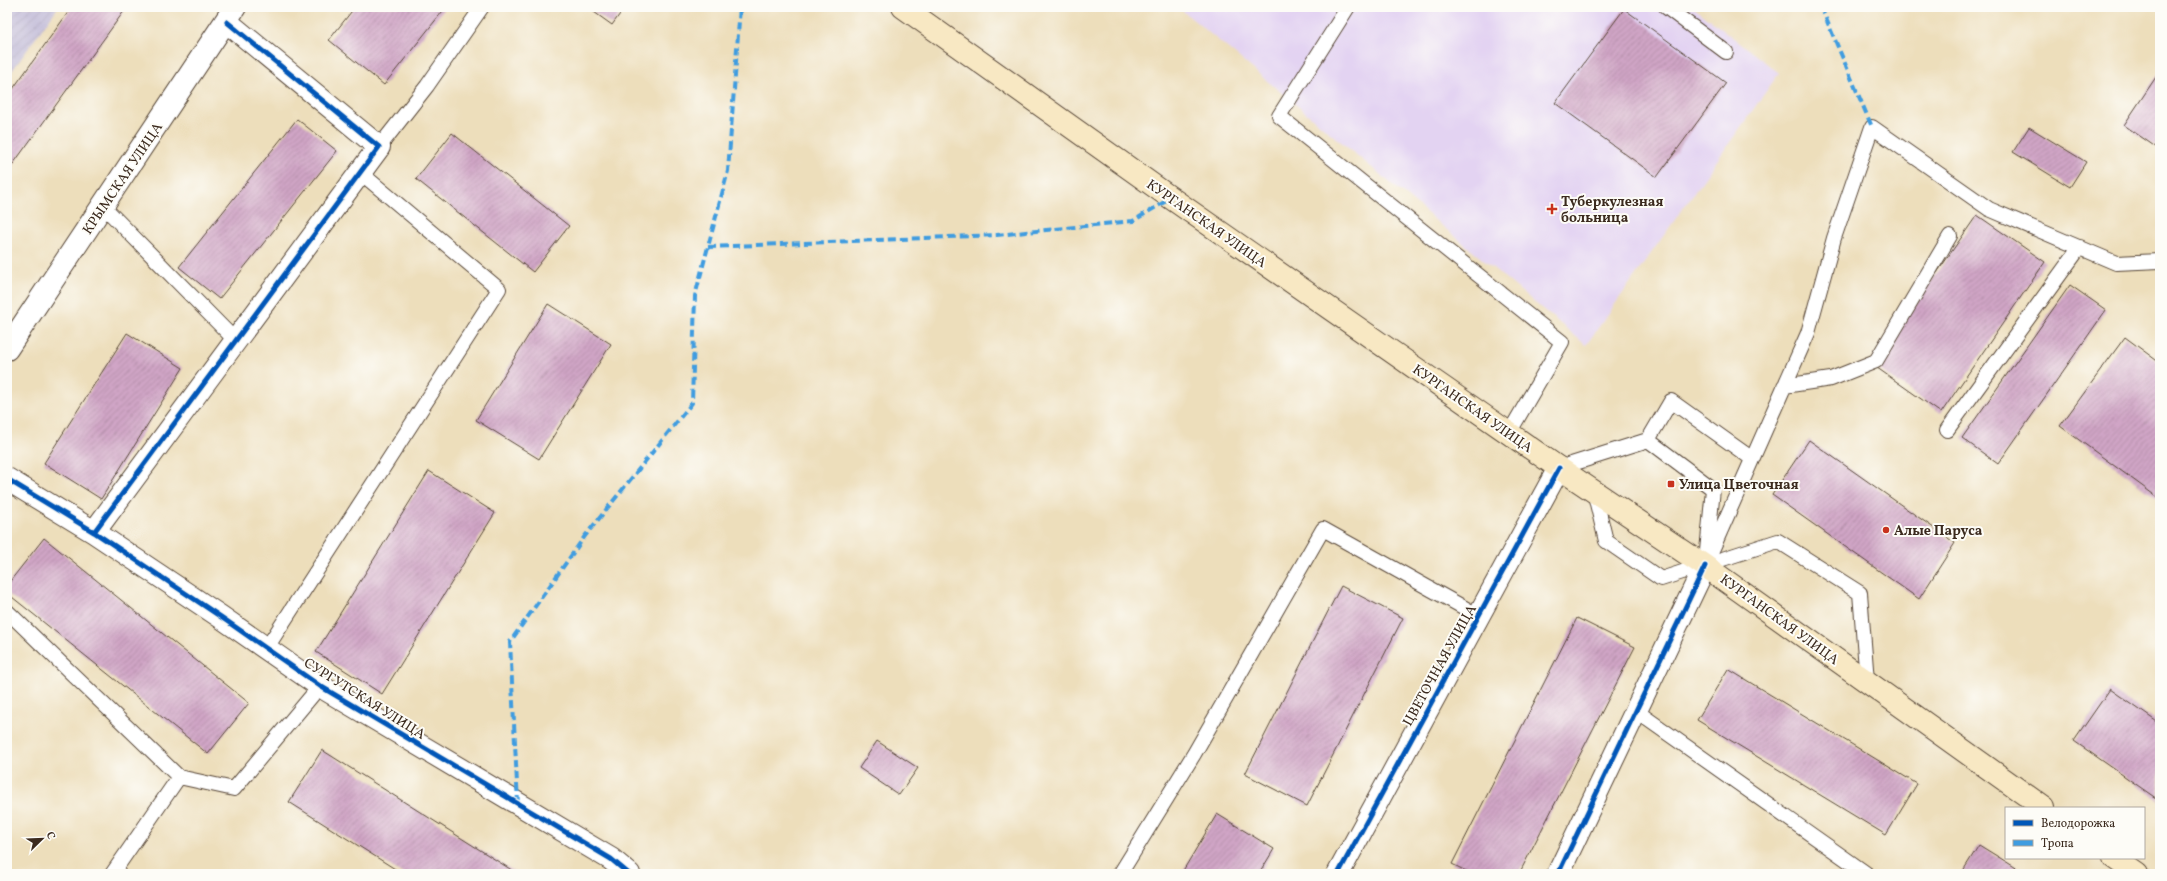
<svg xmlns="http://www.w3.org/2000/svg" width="2167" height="881" font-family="Vollkorn,serif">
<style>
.built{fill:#e3d3f2}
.industrial{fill:url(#industrial-furrows)}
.building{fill:url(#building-hatch)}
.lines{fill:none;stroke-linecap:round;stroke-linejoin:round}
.service-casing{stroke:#564536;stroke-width:16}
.minor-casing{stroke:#564536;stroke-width:24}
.secondary-casing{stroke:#564536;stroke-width:24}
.service{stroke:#fff;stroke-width:14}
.minor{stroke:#fff;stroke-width:22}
.secondary{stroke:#f8e8c3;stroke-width:22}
.quiet{stroke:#3f9ce0;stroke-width:4;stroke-dasharray:8 4;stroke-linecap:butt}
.cycleway-casing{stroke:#fdfcf7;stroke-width:8}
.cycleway{stroke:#0057b8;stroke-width:5}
.poi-dot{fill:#c8321e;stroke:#fdfcf7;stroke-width:1.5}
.labels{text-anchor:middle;stroke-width:4;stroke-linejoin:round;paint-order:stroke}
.street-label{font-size:14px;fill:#3b2a1e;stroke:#fdfcf7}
.poi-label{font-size:14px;font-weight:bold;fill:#3b2a1e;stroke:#fdfcf7;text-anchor:start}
</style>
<defs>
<pattern id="industrial-furrows" width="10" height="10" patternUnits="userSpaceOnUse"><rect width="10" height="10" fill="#c6c0da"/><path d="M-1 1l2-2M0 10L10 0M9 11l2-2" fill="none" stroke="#aba5bb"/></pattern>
<pattern id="building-hatch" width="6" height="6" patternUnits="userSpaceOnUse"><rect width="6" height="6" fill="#d0a5c6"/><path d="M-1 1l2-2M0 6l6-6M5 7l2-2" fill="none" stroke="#aa87a0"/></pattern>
</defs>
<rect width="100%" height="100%" fill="#fdfcf7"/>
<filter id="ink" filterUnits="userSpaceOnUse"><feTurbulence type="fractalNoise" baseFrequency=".025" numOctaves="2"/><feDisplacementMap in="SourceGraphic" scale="8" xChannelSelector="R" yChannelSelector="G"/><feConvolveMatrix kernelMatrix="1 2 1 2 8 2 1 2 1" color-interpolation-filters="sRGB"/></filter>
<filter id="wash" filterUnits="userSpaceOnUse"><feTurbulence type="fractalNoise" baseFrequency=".012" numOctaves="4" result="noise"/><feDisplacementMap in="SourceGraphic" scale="16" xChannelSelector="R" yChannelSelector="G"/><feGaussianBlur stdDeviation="0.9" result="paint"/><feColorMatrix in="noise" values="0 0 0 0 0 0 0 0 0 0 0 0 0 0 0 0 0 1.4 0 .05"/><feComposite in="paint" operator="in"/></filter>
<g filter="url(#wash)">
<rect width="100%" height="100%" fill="#eddebb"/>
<path class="built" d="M1178,7H1693L1779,73L1586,345Z"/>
<path class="industrial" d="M7,7H58L7,78Z"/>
<g id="blocks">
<path class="building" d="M72,7H127L8,171L7,97Z
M355,7H446L384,85L329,40Z
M587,7H625L612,25Z
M1624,9L1726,83L1657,177L1555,103Z
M2160,71V150L2124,125Z
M297,119L337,151L219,299L179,267Z
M2029,127L2086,162L2070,187L2013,152Z
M452,133L569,226L533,272L416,179Z
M1977,215L2045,262L1941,413L1873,365Z
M2070,285L2106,310L1998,464L1962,438Z
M548,304L611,344L539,459L476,420Z
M127,333L183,368L101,499L44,463Z
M2125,337L2160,363V491L2157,497L2060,426Z
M1809,440L1955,543L1919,599L1772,495Z
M429,471L495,513L382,694L316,652Z
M44,538L249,703L208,754L7,593V585Z
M1341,586L1403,618L1307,806L1245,774Z
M1577,618L1635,647L1519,874H1472L1452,864Z
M1728,669L1917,784L1886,835L1697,720Z
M2110,689L2160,724V801L2074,741Z
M877,741L918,768L899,795L859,768Z
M322,750L518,874H403L289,802Z
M1217,814L1274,849L1259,874H1181Z
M1979,845L2026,874H1961Z"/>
</g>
</g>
<g filter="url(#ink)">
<use href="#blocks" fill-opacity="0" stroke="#564536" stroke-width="1"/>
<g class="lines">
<g class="service-casing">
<path id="service" d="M1348,7L1279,116L1562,342L1509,433
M1666,7L1726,52
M379,147L427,86L482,7
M103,206L236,341
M1784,386L1831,379L1876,361L1950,236
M1947,430L2080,247
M1648,440L1671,401L1751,458
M1559,468L1648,440L1713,489L1707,551
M1594,491L1606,541L1661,579L1778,541L1860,593L1867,681
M1705,566L1808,333L1834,238L1872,127L1989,209L2116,263L2160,261
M7,611L179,777L234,789L320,686
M266,649L499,289L361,173
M1636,711L1867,874
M112,874L179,777
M1120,874L1194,754L1323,529L1479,616"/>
</g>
<g class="minor-casing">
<path id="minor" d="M7,349L235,7
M7,479L94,532L379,147L227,22
M94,532L221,617L320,686L611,859L629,874
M1338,874L1559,468
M1558,874L1705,566"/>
</g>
<g class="secondary-casing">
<path id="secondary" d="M903,7L1171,198L1559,468L1705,566L2044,808
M2114,858L2137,874"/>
</g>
<use href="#service" class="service"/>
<use href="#minor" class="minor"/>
<use href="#secondary" class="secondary"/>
<path class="quiet" d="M1821,7L1872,127
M708,247L997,235L1133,221L1171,198
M518,804L510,642L585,536L692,403L695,296L728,171L740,7"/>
<g class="cycleway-casing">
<path id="cycleway" d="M7,479L94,532L379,147L227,22
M94,532L221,617L320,686L611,859L629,874
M1338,874L1559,468
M1558,874L1705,566"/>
</g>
<use href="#cycleway" class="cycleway"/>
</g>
</g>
<g class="poi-dot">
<path d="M1550 203h4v4h4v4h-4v4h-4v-4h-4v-4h4z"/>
<rect x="1667" y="480" width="8" height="8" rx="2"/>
<circle cx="1886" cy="530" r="4"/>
</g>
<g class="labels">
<g class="street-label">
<text transform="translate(122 178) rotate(-56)" y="5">КРЫМСКАЯ УЛИЦА</text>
<text transform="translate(1207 223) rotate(35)" y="5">КУРГАНСКАЯ УЛИЦА</text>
<text transform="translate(1473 408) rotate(35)" y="5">КУРГАНСКАЯ УЛИЦА</text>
<text transform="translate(1780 619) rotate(36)" y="5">КУРГАНСКАЯ УЛИЦА</text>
<text transform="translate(1439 665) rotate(-61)" y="5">ЦВЕТОЧНАЯ УЛИЦА</text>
<text transform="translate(365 698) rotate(32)" y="5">СУРГУТСКАЯ УЛИЦА</text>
</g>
<g class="poi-label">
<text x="1561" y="206">Туберкулезная<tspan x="1561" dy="16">больница</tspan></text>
<text x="1679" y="489">Улица Цветочная</text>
<text x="1894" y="535">Алые Паруса</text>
</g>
</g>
<rect width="2167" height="881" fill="none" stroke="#fdfcf7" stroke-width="24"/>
<rect x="2005" y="807" width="140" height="52" fill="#fdfcf7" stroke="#afa8a0"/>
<rect x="2013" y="820" width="20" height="6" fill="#0057b8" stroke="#afa8a0"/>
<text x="2041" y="827" font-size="12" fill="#3b2a1e">Велодорожка</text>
<rect x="2013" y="840" width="20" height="6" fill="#3f9ce0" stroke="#afa8a0"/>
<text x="2041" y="847" font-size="12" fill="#3b2a1e">Тропа</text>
<g transform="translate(42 839) rotate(67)" stroke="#fdfcf7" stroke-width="3" paint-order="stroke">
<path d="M0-3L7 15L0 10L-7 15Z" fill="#3b2a1e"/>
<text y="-6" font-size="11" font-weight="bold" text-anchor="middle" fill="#3b2a1e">С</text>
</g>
</svg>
